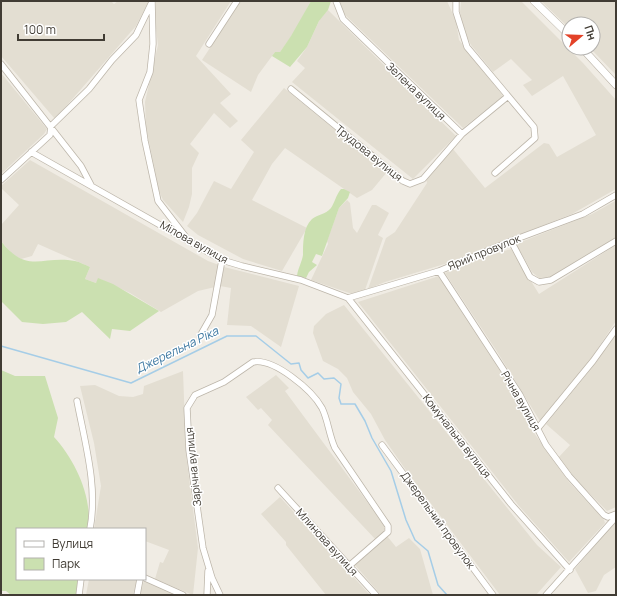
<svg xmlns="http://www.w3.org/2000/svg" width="617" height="596" font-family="Manrope,sans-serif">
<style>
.residential{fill:#e3ded2}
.green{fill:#cbe0b0}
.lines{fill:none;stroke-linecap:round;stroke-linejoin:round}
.stream{stroke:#a5cde7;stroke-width:1.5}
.minor-casing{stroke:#bdb6aa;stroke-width:7}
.tertiary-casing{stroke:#bdb6aa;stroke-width:8}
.minor{stroke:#fff;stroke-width:5.5}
.tertiary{stroke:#fff;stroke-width:7}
.labels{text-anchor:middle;stroke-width:3;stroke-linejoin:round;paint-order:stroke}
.street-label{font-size:11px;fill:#413c34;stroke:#fff}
.water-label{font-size:12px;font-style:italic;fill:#3a76a0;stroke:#fff}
</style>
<rect width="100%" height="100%" fill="#f0ece4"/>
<path class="residential" d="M1,1H111L114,4L118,1H149L136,26L55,119L1,56Z
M156,1H231L196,56L231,94L220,103L238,121L230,128L214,113L190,144L199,153L192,168V194L189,207L183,222L163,200L159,191L146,127L145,102L158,45L155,20Z
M241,1H311L295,31L280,52H275L258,75L251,92L202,60Z
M340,1H447L456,21L459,40L503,96L463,128L343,13Z
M461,1H521L583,63L616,100V189L572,214L448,263L385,282L368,289L386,238L395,232L427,183L426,179L453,149L485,188L544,143L549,144L557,157L596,135L563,76L532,96L523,85L532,80L511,59L493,72L471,45L464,31L460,12Z
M541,1H616V75L590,48H593V24H569V28Z
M328,10L456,136L413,179L292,82L305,68L297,61L307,47L320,19Z
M1,73L47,129L44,134L1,174Z
M284,88L387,172L372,190L357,198L285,148L272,164L252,200L307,228L282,271L243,259L198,235L187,226L197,213L214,181L231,189L254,152L241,140Z
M30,160L208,261L219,265L215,287L198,291L161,312L130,293L100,279L96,283L85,279L90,267L38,244L32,256L21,259L14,256L1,241V225L19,205L1,188V186Z
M347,200L350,203L353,228L357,233L372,205H376L389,213L378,235L383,238L365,290L352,294L311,280L328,244L327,241L339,208Z
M615,201L616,238L551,277L539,278L532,272L516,244L592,214Z
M616,245V321L590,360L540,421L496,350L445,273L475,260L511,249L539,294Z
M224,267L299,286L281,347L251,326L227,325L231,288L220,286Z
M439,276L502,372L534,428L532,430L569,482L604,520L605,523L569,562L519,506L358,302Z
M344,305L537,545L561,567L536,595H500L410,476L385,440L371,414L353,392L347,378L338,369L323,361L313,333L314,326L326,314Z
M616,334V507L607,511L580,484L558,458L571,444L570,445L546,424L586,375Z
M183,371L186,454L198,548L193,595L155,579L160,562L163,563L169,550L145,541V529H94L101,486L94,443L80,386L95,385L119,396L133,397L143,394L144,386Z
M276,375L289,388L285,391L385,526L384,533L376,540L268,425L272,420L261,408L258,410L246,397Z
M280,497L370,595H326L286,545V542L261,514Z
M616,520V567L604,575L596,591L588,593L575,569Z
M387,536L396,547L409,538L420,549L433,595H381L355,565Z
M89,579H137L133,595H86Z
M144,580L178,595H140Z"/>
<path class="green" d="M311,1H331L328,10L319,21L307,47L290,67L272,56L275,52H280L291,36Z
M341,189H344L350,192L348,198L339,208L322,256L316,254L312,262L317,265L309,272L306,278L297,276C298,268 302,262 303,255C303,244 303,227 312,219C318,214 325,215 331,208C335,202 336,195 341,189Z
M1,241C27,275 42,255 75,261C80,262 85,265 90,267L85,279L96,283L98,278L113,284L159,311L130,331L112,329L110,339L82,312L66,322L43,324L22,322L1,301Z
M1,370L15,376H45L58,418L54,437C75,460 93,497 88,529H17V579H79L76,595H11L6,591H1Z"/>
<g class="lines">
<path class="stream" d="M1,346L131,383L227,336H256L291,364L299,363L301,370L308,378L318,373L324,379L334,378L341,384L339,398L341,404H355L365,421L372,438L391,471L406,520L415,540L428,551L438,585L447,595H464"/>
<g class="minor-casing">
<path id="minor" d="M152,1L153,44L150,72L139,100L145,141L158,201L185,236
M336,1L343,19L462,134L507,97
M456,1V12L467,47L534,127L535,138L495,173
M209,44L237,1
M1,64L81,166L91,185
M291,89L403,181L410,184L423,179L462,134
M51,126L89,89L112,60L136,35L151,4
M31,152L222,260L242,266L301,280L348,298
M1,180L50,135L51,126
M511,241L530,277L539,282L551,280L616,241
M439,271L520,395L546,445L569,476L604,515L608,517L616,514
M348,298L511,504L570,570
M348,298L439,271L511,241L583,214L616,195
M200,336L212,315L222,260
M77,401C85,443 98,487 90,529
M538,428L593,361L616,329
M382,445L493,595
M278,488L376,595
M145,578L183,595
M79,595L81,579
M137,595L140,579
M207,595L208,571
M220,595L212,578L203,548L189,450L187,408L195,395L224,382L253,362C274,358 312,390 322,408C328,420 329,435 335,448L388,526V532L349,566
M546,595L616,517"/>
</g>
<g class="tertiary-casing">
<path id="tertiary" d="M534,1L569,35
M582,48L616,85"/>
</g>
<use href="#minor" class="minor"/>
<use href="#tertiary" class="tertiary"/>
</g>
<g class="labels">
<g class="street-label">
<text transform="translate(416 91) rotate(44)" y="4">Зелена вулиця</text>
<text transform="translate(369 153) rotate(39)" y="4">Трудова вулиця</text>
<text transform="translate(194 242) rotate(29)" y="4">Мілова вулиця</text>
<text transform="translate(484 252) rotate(-22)" y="4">Ярий провулок</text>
<text transform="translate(521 401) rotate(60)" y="4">Річна вулиця</text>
<text transform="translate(457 436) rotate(52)" y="4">Комунальна вулиця</text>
<text transform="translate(193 467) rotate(-96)" y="4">Зарічна вулиця</text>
<text transform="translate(438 520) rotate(54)" y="4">Джерельний провулок</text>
<text transform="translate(327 542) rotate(48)" y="4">Млинова вулиця</text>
</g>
<g class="water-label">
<text transform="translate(177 350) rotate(-26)" y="4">Джерельна Ріка</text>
</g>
</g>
<rect width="617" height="596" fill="none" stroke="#413c34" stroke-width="4"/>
<rect x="16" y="528" width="130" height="52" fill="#ffffff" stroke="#b3b1ae"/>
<rect x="24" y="541" width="20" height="6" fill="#ffffff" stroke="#b3b1ae"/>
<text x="52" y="548" font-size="12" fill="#413c34">Вулиця</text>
<rect x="24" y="558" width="20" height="12" fill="#cbe0b0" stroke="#b3b1ae"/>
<text x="52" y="568" font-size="12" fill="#413c34">Парк</text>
<g transform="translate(581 36) rotate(71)"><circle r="19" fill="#ffffff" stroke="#b3b1ae"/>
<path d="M0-3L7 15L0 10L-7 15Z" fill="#e34228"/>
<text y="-6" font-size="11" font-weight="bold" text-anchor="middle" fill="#413c34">Пн</text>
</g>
<path d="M18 34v6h86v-6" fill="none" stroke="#413c34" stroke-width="2"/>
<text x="24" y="34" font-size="12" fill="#413c34" stroke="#ffffff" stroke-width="3" paint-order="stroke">100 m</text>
</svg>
